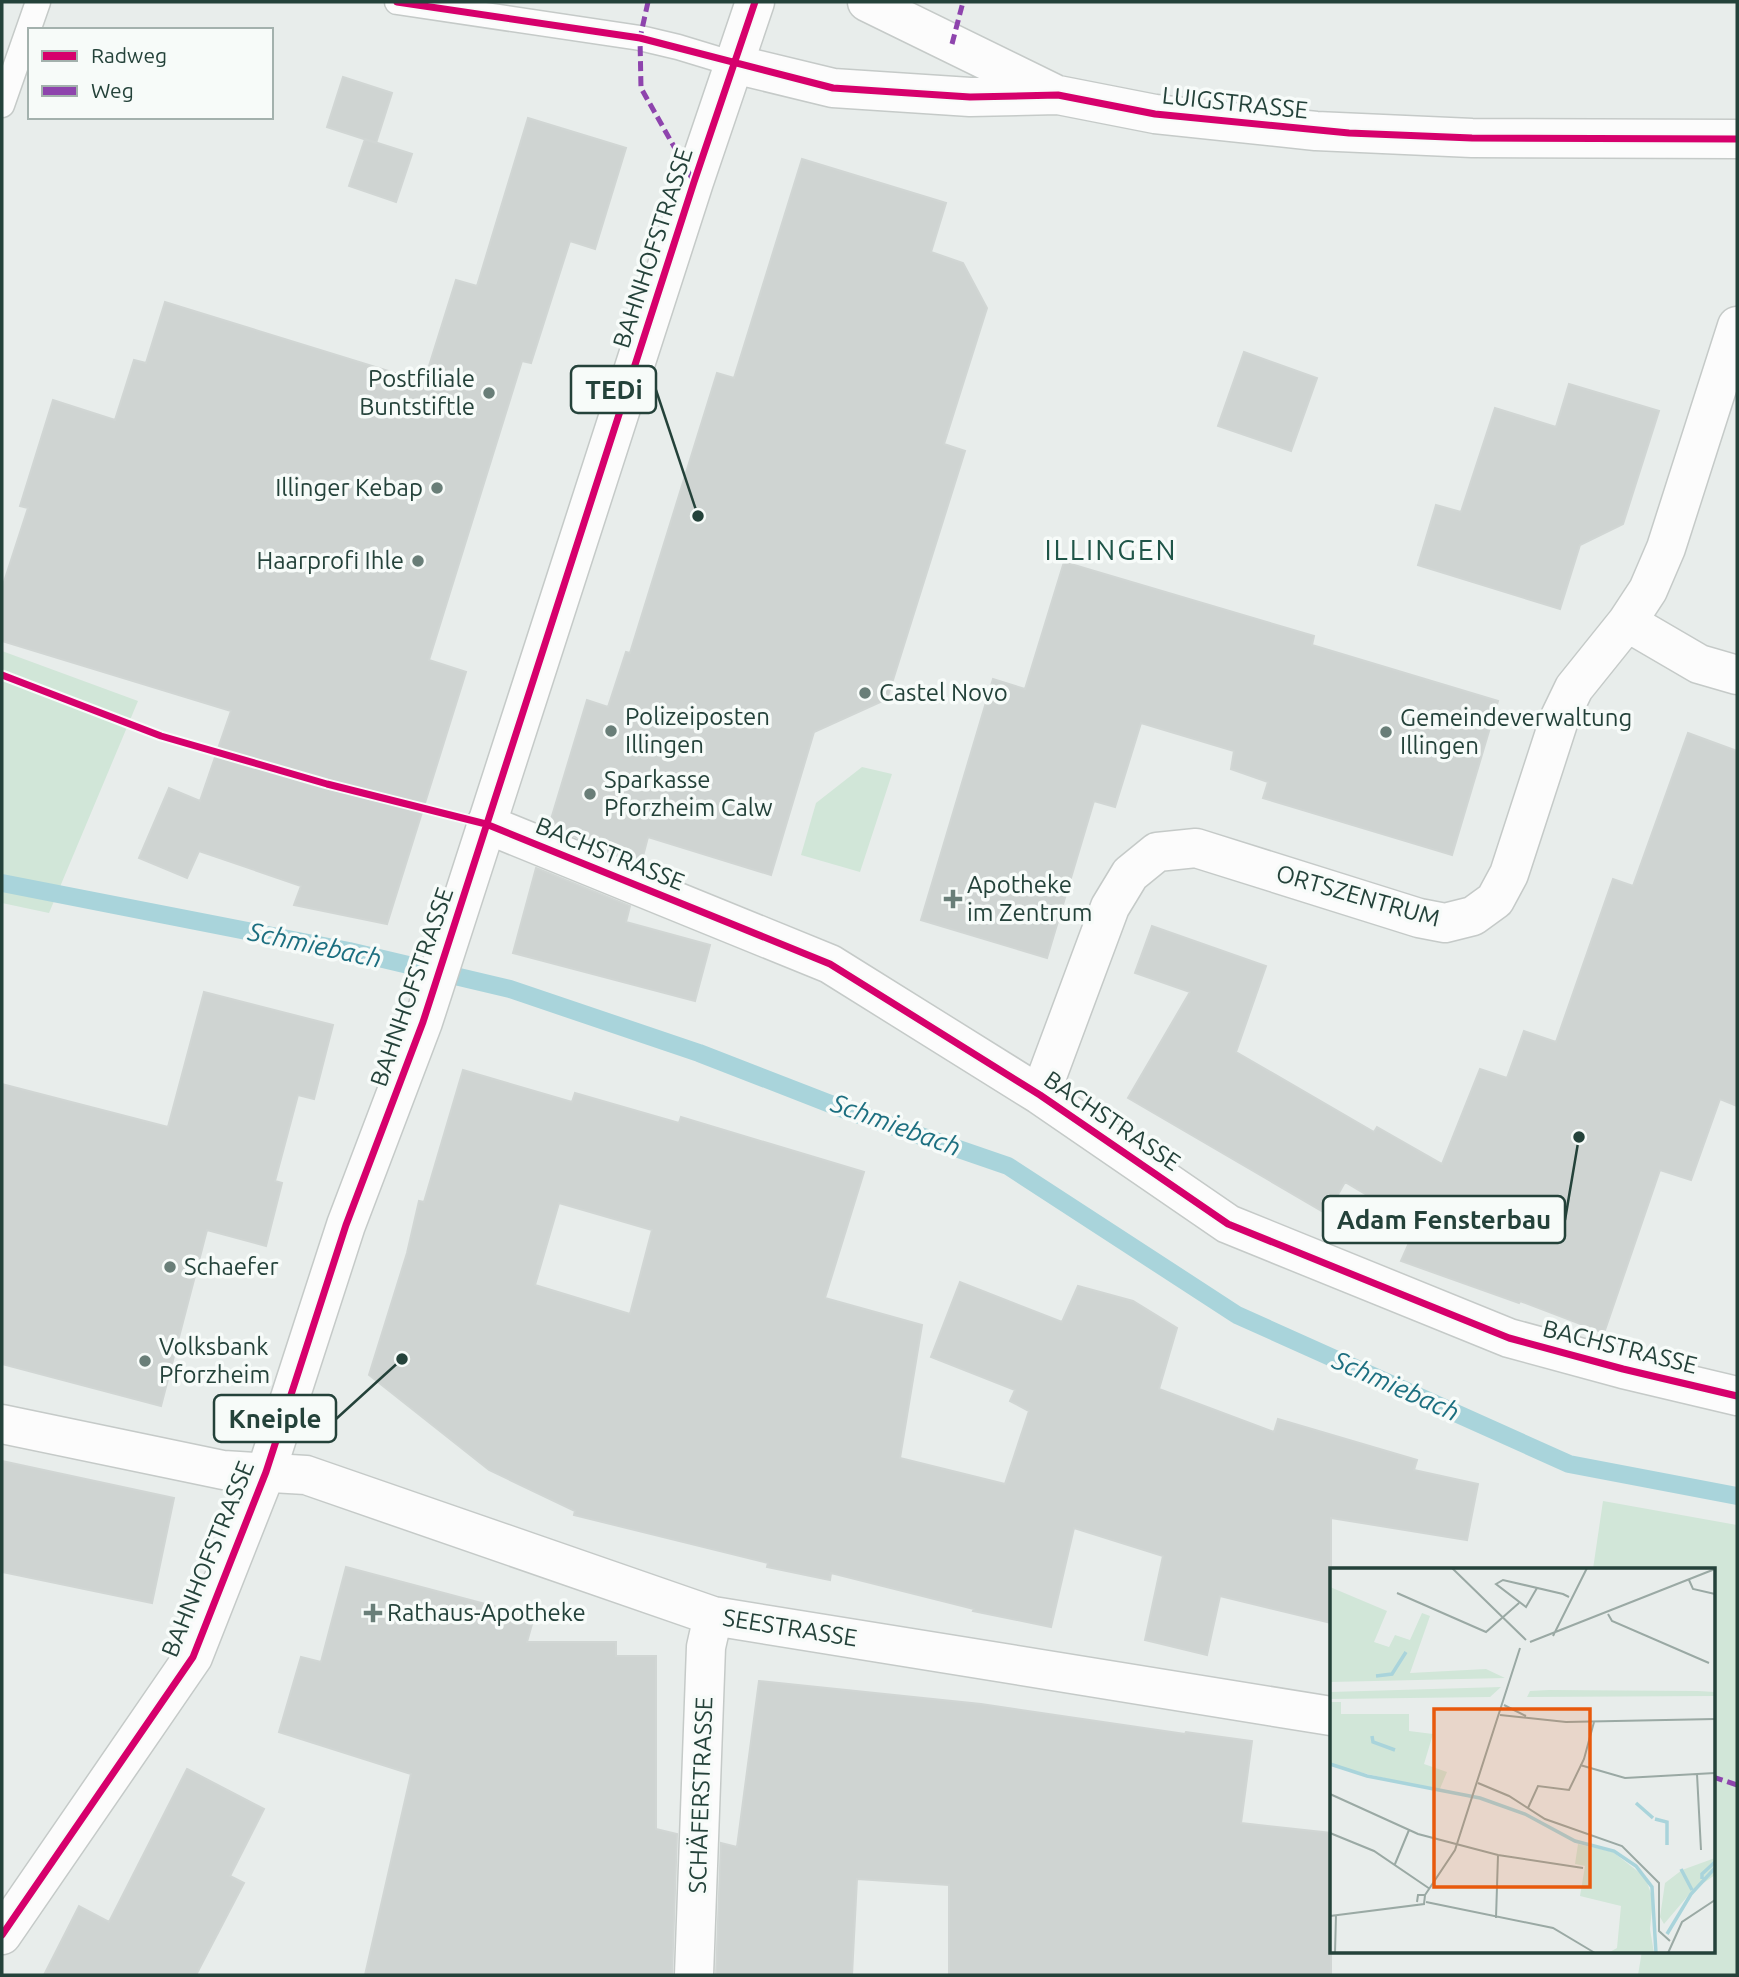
<svg xmlns="http://www.w3.org/2000/svg" width="1739" height="1977" font-family="Ubuntu,sans-serif">
<style>
.green{fill:#d1e6d8}
.lines{fill:none;stroke-linecap:round;stroke-linejoin:round}
.stream{stroke:#a9d4db;stroke-width:18}
.building{fill:#cfd4d2;stroke:#d1d6d4;stroke-width:2;fill-rule:evenodd}
.service-casing{stroke:#c5cac8;stroke-width:27}
.minor-casing{stroke:#c5cac8;stroke-width:41}
.tertiary-casing{stroke:#c5cac8;stroke-width:41}
.service{stroke:#fcfcfc;stroke-width:24}
.minor{stroke:#fcfcfc;stroke-width:38}
.tertiary{stroke:#fcfcfc;stroke-width:38}
.quiet{stroke:#8e44ad;stroke-width:5;stroke-dasharray:10 5;stroke-linecap:butt}
.cycleway-casing{stroke:#f7fbf9;stroke-width:11}
.cycleway{stroke:#d6006c;stroke-width:7}
.poi-dot{fill:#697e78;stroke:#f7fbf9;stroke-width:2.5}
.labels{text-anchor:middle;stroke-width:7;stroke-linejoin:round;paint-order:stroke}
.street-label{font-size:24px;fill:#24423a;stroke:#f7fbf9}
.poi-label{font-size:24px;fill:#24423a;stroke:#f7fbf9;text-anchor:start}
.water-label{font-size:26px;font-style:italic;fill:#1c6f80;stroke:#f7fbf9}
.quarter-label{font-size:28px;letter-spacing:2px;fill:#1f5548;stroke:#f7fbf9}
.inset-river{fill:none;stroke:#a9d4db;stroke-width:3.5}
.inset-road{fill:none;stroke:#9aa9a4;stroke-width:2}
.view{fill:#e8590c;fill-opacity:0.15;stroke:#e8590c;stroke-width:3.5}
.inset-edge{fill:none;stroke:#24423a;stroke-width:3.5}
.leader{fill:none;stroke:#24423a;stroke-width:2.5}
.callout-dot{fill:#24423a;stroke:#f7fbf9;stroke-width:2.5}
.callout{fill:#f7fbf9;stroke:#24423a;stroke-width:2.5}
.callout-label{font-size:26px;text-anchor:middle;font-weight:bold;fill:#24423a}
</style>
<rect width="100%" height="100%" fill="#e8edeb"/>
<path class="green" d="M2,651L138,701L49,913L2,903Z
M862,767L892,774L860,872L801,855L816,803Z
M1603,1501L1737,1525V1975H1638L1642,1951H1713V1569H1593Z"/>
<g class="lines">
<path class="stream" d="M2,883L349,951L510,989L699,1053L851,1112L1008,1166L1237,1315L1569,1464L1737,1496"/>
</g>
<path class="building" d="M343,77L392,93L376,143L327,127Z
M528,118L626,148L595,249L570,241L531,363L522,361L429,660L466,672L387,924L294,905L301,886L199,851L187,878L139,858L169,788L200,801L231,711L2,641V588L28,508L20,506L53,400L115,420L134,360L146,363L165,302L424,382L456,280L477,286Z
M365,139L412,154L396,202L349,186Z
M802,159L946,203L931,252L963,263L987,308L944,444L965,451L887,699L814,732L771,875L648,837L641,864L549,826L587,700L608,707L626,652L630,653L717,373L734,378Z
M1244,352L1317,378L1291,451L1218,426Z
M1569,384L1659,411L1623,524L1580,545L1560,609L1418,565L1436,505L1461,512L1495,408L1556,427Z
M1064,562L1314,636L1312,645L1498,701L1452,855L1263,798L1268,782L1231,769L1234,751L1141,723L1115,807L1094,801L1047,958L921,920L993,679L1025,689Z
M1688,733L1737,751V1106L1720,1099L1691,1180L1660,1170L1604,1333L1520,1301L1519,1303L1401,1261L1417,1225L1345,1182L1327,1214L1128,1098L1190,992L1135,973L1152,926L1266,966L1236,1052L1374,1132L1377,1127L1442,1164L1480,1069L1507,1078L1524,1031L1556,1042L1613,879L1633,886Z
M536,868L630,906L626,922L710,945L695,1001L513,953Z
M204,992L333,1025L314,1099L298,1095L275,1181L282,1183L266,1246L207,1230L161,1406L2,1364V1084L168,1127Z
M463,1070L572,1102L575,1093L679,1123L681,1117L864,1172L825,1298L922,1325L900,1458L1005,1484L1029,1411L1010,1401L1015,1390L931,1357L960,1282L1062,1322L1078,1286L1133,1301L1177,1328L1159,1389L1274,1432L1278,1419L1417,1460L1414,1470L1478,1484L1467,1540L1331,1518V1623L1220,1596L1207,1655L1145,1640L1163,1556L1074,1528L1051,1627L973,1611L974,1609L831,1573L830,1580L767,1567L768,1563L574,1515L575,1511L489,1470L369,1375L407,1253L419,1201L424,1202ZM559,1203L652,1230L630,1314L535,1285Z
M2,1461L174,1498L152,1603L2,1572Z
M346,1567L534,1617L527,1642H616V1656H656V1829L677,1834L672,1975H365L411,1774L279,1732L301,1657L321,1662Z
M759,1681L981,1704L1185,1734L1186,1732L1252,1741L1241,1823L1331,1833V1975H949V1885L857,1879L852,1975H716L721,1843L737,1847Z
M187,1769L264,1809L230,1876L244,1883L196,1975H44L79,1906L109,1922Z"/>
<g class="lines">
<g class="service-casing">
<path id="service" d="M397,2L640,38L678,47L734,64
M2,105L38,2"/>
</g>
<g class="minor-casing">
<path id="minor" d="M867,2L1053,93
M734,64L833,88L970,97L1058,95L1155,114L1316,131L1472,138L1737,139
M1627,622L1699,664L1737,675
M486,824L830,964L1040,1095L1228,1224L1509,1338L1623,1369L1737,1396
M1040,1095L1110,907L1130,874L1157,852L1196,848L1419,918L1445,923L1473,916L1495,900L1509,874L1560,717L1574,688L1627,622L1648,590L1666,548L1737,326
M2,1424L223,1470L306,1475L713,1616L1331,1716
M694,1975L706,1647L713,1616"/>
</g>
<g class="tertiary-casing">
<path id="tertiary" d="M2,1935L193,1657L230,1563L266,1472L346,1225L423,1022L694,182L755,2"/>
</g>
<use href="#service" class="service"/>
<use href="#minor" class="minor"/>
<use href="#tertiary" class="tertiary"/>
<path class="quiet" d="M648,2L640,38L641,88L694,182
M952,44L963,2
M1713,1777L1737,1785"/>
<g class="cycleway-casing">
<path id="cycleway" d="M397,2L640,38L833,88L970,97L1058,95L1155,114L1349,133L1472,138L1737,139
M2,675L161,736L327,784L486,824L830,964L1040,1095L1228,1224L1509,1338L1623,1369L1737,1396
M2,1935L193,1657L230,1563L266,1472L346,1225L423,1022L694,182L755,2"/>
</g>
<use href="#cycleway" class="cycleway"/>
</g>
<g class="poi-dot">
<circle cx="489" cy="393" r="7"/>
<circle cx="437" cy="488" r="7"/>
<circle cx="418" cy="561" r="7"/>
<circle cx="865" cy="693" r="7"/>
<circle cx="611" cy="731" r="7"/>
<circle cx="1386" cy="732" r="7"/>
<circle cx="590" cy="794" r="7"/>
<path d="M949.5 888.5h7v7h7v7h-7v7h-7v-7h-7v-7h7z"/>
<circle cx="170" cy="1267" r="7"/>
<circle cx="145" cy="1361" r="7"/>
<path d="M369.5 1602.5h7v7h7v7h-7v7h-7v-7h-7v-7h7z"/>
</g>
<g class="labels">
<g class="street-label">
<text transform="translate(1235 103) rotate(6)" y="8">LUIGSTRASSE</text>
<text transform="translate(653 248) rotate(-72)" y="8">BAHNHOFSTRASSE</text>
<text transform="translate(610 854) rotate(22)" y="8">BACHSTRASSE</text>
<text transform="translate(1358 896) rotate(16)" y="8">ORTSZENTRUM</text>
<text transform="translate(412 987) rotate(-71)" y="8">BAHNHOFSTRASSE</text>
<text transform="translate(1112 1121) rotate(34)" y="8">BACHSTRASSE</text>
<text transform="translate(1620 1347) rotate(14)" y="8">BACHSTRASSE</text>
<text transform="translate(208 1559) rotate(-68)" y="8">BAHNHOFSTRASSE</text>
<text transform="translate(790 1628) rotate(9)" y="8">SEESTRASSE</text>
<text transform="translate(701 1795) rotate(-88)" y="8">SCHÄFERSTRASSE</text>
</g>
<g class="poi-label">
<text x="475" y="387" text-anchor="end">Postfiliale<tspan x="475" dy="28">Buntstiftle</tspan></text>
<text x="423" y="496" text-anchor="end">Illinger Kebap</text>
<text x="404" y="569" text-anchor="end">Haarprofi Ihle</text>
<text x="879" y="701">Castel Novo</text>
<text x="625" y="725">Polizeiposten<tspan x="625" dy="28">Illingen</tspan></text>
<text x="1400" y="726">Gemeindeverwaltung<tspan x="1400" dy="28">Illingen</tspan></text>
<text x="604" y="788">Sparkasse<tspan x="604" dy="28">Pforzheim Calw</tspan></text>
<text x="967" y="893">Apotheke<tspan x="967" dy="28">im Zentrum</tspan></text>
<text x="184" y="1275">Schaefer</text>
<text x="159" y="1355">Volksbank<tspan x="159" dy="28">Pforzheim</tspan></text>
<text x="387" y="1621">Rathaus-Apotheke</text>
</g>
<g class="water-label">
<text transform="translate(315 945) rotate(12)" y="9">Schmiebach</text>
<text transform="translate(896 1125) rotate(20)" y="9">Schmiebach</text>
<text transform="translate(1396 1386) rotate(24)" y="9">Schmiebach</text>
</g>
<g class="quarter-label">
<text x="1111" y="560">ILLINGEN</text>
</g>
</g>
<g transform="translate(1330 1568)">
<rect width="385" height="385" fill="#e8edeb"/>
<path d="M0,19L57,43L44,74L59,79L65,67L80,72L92,45L100,48L80,105L156,101L175,110L0,114ZM171,119L160,129L0,131V124ZM219,122L368,123L385,124V128L197,129L200,123ZM0,134H11V146H79V163L103,166L94,196L117,204L109,223L0,197ZM248,276L283,284L315,309L323,331L320,361L324,385H278L287,380L291,338L250,328L255,298L245,296ZM385,290V307L362,323L334,356L330,349L335,315L352,302Z" fill="#d1e6d8"/>
<path class="inset-river" d="M46,108L62,106L76,84M42,168L43,174L65,182M0,196L37,208L150,230L195,246L245,273L284,283L306,298L322,319L326,385M306,235L323,250M325,251L337,254V277M351,301L362,322M372,311V306L385,294M337,366L361,326L385,300"/>
<path class="inset-road" d="M122,0L196,72M359,12L363,21L385,26M207,20L196,39L166,16L173,12L233,26L239,29M67,25L156,64L189,35M278,46L282,53L379,95M223,68L257,0M200,74L385,1M174,137L196,148M170,147L236,154L385,151M250,197L295,210L385,205M367,206L371,282M148,215L179,228L215,251L292,278L329,315V363L340,373M0,226L88,266L168,287L253,300M198,240L208,218L239,222L254,191L264,154M0,265L44,283L100,321M65,296L79,262M95,327L125,282L190,80M96,334L223,360L265,385M0,348L94,336L95,327H88L87,334M166,350L168,287M5,385L6,347M338,385L352,354L385,332"/>
<path class="view" d="M104,141H260V319H104Z"/>
<rect width="385" height="385" class="inset-edge"/>
</g>
<path class="leader" d="M698 516L656 390M1579 1137L1565 1220M402 1359L336 1419"/>
<g class="callout-dot">
<circle cx="698" cy="516" r="7"/>
<circle cx="1579" cy="1137" r="7"/>
<circle cx="402" cy="1359" r="7"/>
</g>
<g class="callout">
<rect x="571" y="366" width="85" height="47" rx="7"/>
<rect x="1323" y="1196" width="242" height="47" rx="7"/>
<rect x="214" y="1395" width="122" height="47" rx="7"/>
</g>
<g class="callout-label">
<text x="614" y="399">TEDi</text>
<text x="1444" y="1229">Adam Fensterbau</text>
<text x="275" y="1428">Kneiple</text>
</g>
<rect width="1739" height="1977" fill="none" stroke="#24423a" stroke-width="7"/>
<rect x="28" y="28" width="245" height="91" fill="#f7fbf9" stroke="#a3b1ad" stroke-width="2"/>
<rect x="42" y="51" width="35" height="10" fill="#d6006c" stroke="#a3b1ad" stroke-width="2"/>
<text x="91" y="63" font-size="21" fill="#24423a">Radweg</text>
<rect x="42" y="86" width="35" height="10" fill="#8e44ad" stroke="#a3b1ad" stroke-width="2"/>
<text x="91" y="98" font-size="21" fill="#24423a">Weg</text>
</svg>
